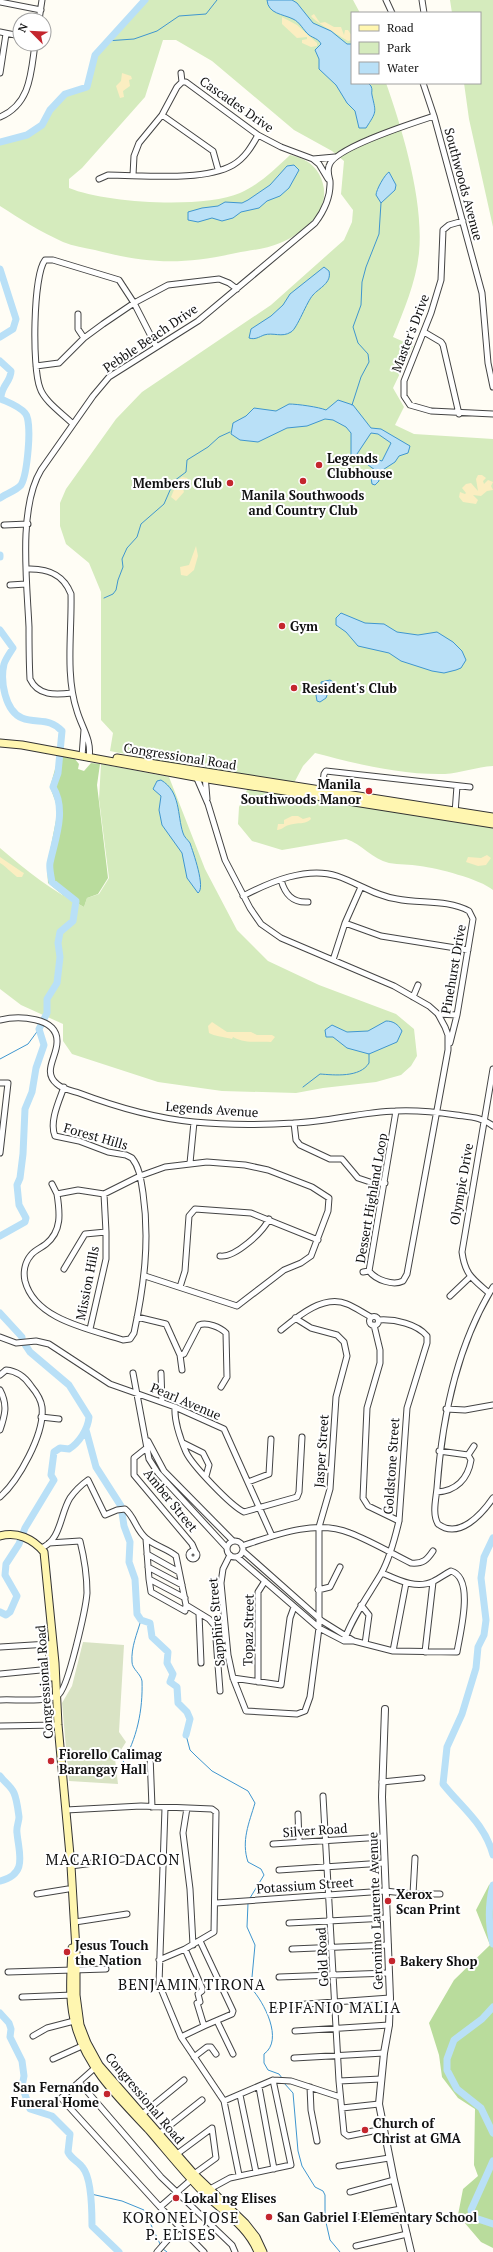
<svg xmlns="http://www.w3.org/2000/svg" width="493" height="2252" font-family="'PT Serif',serif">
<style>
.green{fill:#d5ebbd}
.forest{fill:#b9dc9c}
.sand{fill:#fbeec1}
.cemetery{fill:#d9e3c4}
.water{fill:#b9e0f7;stroke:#3f96cf;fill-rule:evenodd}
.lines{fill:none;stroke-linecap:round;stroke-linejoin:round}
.stream{stroke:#3f96cf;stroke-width:1}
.river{stroke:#b9e0f7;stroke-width:7}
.minor-casing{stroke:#444;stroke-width:7}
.tertiary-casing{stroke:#444;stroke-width:8}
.secondary-casing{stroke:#333;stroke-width:9}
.minor{stroke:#fff;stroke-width:5}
.tertiary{stroke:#fff;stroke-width:6}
.secondary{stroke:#fff6b0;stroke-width:7}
.poi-dot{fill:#c4262e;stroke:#fff;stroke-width:1.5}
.labels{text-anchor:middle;stroke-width:4;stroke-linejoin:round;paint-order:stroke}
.street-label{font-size:13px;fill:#111;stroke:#fff}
.poi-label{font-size:13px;font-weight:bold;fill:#111;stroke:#fff;text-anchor:start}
.quarter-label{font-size:15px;letter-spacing:1px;fill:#111;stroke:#fff}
</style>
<rect width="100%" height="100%" fill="#fffdf5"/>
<path class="green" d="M145,0H353L360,13H352V83H386C403,131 424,202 419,253C416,282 404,310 393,337L413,346L393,388L404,407L395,425L414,434L493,439V766C477,767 460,773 445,774C401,775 357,764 315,753L303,766L294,783L206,768L198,758L191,757L180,765L110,751L113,733L101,720V592L89,563L66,544L60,526V503L66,489L116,419L142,392L271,305L344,240L352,222L353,210L341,194L344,161L332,151L294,130L212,61L176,40H163L145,97L82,168L69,179V188C105,203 203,209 240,193C260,184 274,170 290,155C303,158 312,162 319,174C336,205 308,231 280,243C267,249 250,250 236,253C182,265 149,264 95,250C85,248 73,246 63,242C41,232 20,219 0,206V142L27,135L42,125L50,110L65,94L87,87L95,55Z
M450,0H493V227L469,119L464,83H480V13H452Z
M101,764L169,777L205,869L237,930L268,961L319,985L396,1014L414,1029L417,1056L411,1066L401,1075L376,1082L323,1088L296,1093L222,1091L158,1082L72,1054L63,1041V1024L21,1005L0,989V848C26,870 53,892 84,907L87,898L99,894L109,878L99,799Z
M248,788L493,828V890C480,879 437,868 420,866C410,864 399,865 389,863C372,859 362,844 346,839L282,850L252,841L238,824L239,807Z"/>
<path class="forest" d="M59,755L74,758L79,764L78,769L84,771L91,763L100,764L97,785L108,878L98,894L87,898L84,907L64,896L48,883L47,866L57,815L56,803L50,787Z
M493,1883V2248L481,2242L458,2215L463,2189L478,2176L474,2165L475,2109L458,2098L442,2077L439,2055L429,2023L454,1980L490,1945L476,1910L489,1885Z"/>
<path class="sand" d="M314,14L320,23L325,22L334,27H341L344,35L345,30H348L352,36V40L348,41C339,35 315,22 311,16Z
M282,17L297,25L317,43V46L311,47L302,43V40L307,39V37L297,38L282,24Z
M122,73L131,76L132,79L129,80L130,86L123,91L124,97L120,98L116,86L121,81Z
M478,475H482L486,478L483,481L484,484L488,480L493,482L491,486L493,490L487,491L481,496L473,495L478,500L476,504L463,502L459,497L460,492L465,494L466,493L462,488L466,484L471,483L478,491L476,479Z
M182,477L187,478L189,481L188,485L179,488L183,489L184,492L176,501L171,497L178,480Z
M196,546L198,556L194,570L187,576L181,575L180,567L189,565Z
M292,816H298L303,819L310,817L311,819C306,825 297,822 289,825C284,826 282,830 277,830L278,824H284V820Z
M487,855L491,858L486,865L478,866L466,862L468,857L481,858Z
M0,857L22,872L24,873L22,877H17C13,874 4,865 0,863Z
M212,1022L227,1032H251L257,1035H272L275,1037L271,1042C256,1041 246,1044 233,1037L232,1039C225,1037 214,1036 209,1033L208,1026Z"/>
<path class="cemetery" d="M83,1642L124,1645L119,1732L126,1742L115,1759L118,1784L69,1781L62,1703L72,1686Z"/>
<path class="water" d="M267,0H292L297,3L313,23L331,31L347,44H352V83H368L371,86C373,90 371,92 372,95C376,113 377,111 366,128H359L355,111L347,103L336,85L319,69V59L315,50L321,44C319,39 313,38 309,35C303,30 300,22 293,19C283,14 268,14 267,0Z
M294,165L299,170L289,188L280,196L267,201L259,208L241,212L233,218L222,221L212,218L198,222L188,220V212L202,208L218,206L225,202L242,203L248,200L270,185L287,166Z
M389,172L396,185L395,190L381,203L376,195C376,190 385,174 389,172Z
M324,267L329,271C332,283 319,288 313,295C307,301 297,329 291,332C282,338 273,332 264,335C259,337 255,340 249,338L251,329L271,316L283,305L290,294Z
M338,400L353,405L371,428L381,429L410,446L408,453L399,456L395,462L378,473L379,481L375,485L372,484L371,478L375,473V470L364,462L356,463L351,460V433L346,427L333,420L325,419L307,426L287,428L258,442L240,440L231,434L233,423L246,416L254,408L276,411L289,404C297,404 319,407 326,410ZM371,433L378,434L391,443L382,461L372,458L362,460L357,454Z
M341,613L365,623L384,624L397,632L418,635L437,632L453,642L462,651L466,660L461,668L456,670L444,673L432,671L401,661L389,653L358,646L346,632L336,625V618Z
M330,680L335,683V687H330L326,698L320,702L317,701L316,695L322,689L321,682Z
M161,780C181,792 177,815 183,833C184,837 188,840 190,843C193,852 206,888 198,893L187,878L182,853L162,825L159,810L161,796L153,789L157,781Z
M386,1021C393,1021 398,1024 402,1031L397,1042L369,1054L347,1048L333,1037H326L325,1030L332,1025L347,1032L368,1031Z"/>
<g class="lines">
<path class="stream" d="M106,41L134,39L157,31L179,16L206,14L217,0
M352,405L361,377L369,362L368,354L358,343L353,327L361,305L362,282L366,267L379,234L381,203
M104,598L113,594L116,590L118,580L123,567L122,559L127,548L137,537L141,524L164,504L174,481L186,472L187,460L208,447L219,437L230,432
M0,1059L28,1044L39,1029
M303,1087L320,1074C334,1075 360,1078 369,1063V1054
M186,1735L190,1750L196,1756L212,1771L248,1791L255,1803C249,1823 241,1841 248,1862L261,1869L264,1875L250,1898
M122,1764C137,1739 143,1710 142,1681C141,1674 132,1669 132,1662C131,1647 137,1634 141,1620
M248,1903L247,1927L255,1945L251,1988C264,2002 284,2040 264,2054V2063L268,2070L279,2074L282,2078
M284,2083L293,2093L298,2151L302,2166L315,2187L323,2191L325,2195V2218L330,2240L340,2252
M91,2194L122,2201L144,2210L161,2246
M163,2249L167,2252"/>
<path class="river" d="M0,142L27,135L42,125L50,110L65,94L87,87L95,55L145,0
M0,269L16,319L13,329L0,337
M0,361L11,371C11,382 0,387 1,399C10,403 19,406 25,413C33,421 27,475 21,485C17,490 6,494 0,498
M0,555V557
M0,630L13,648C10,653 6,658 4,664C0,681 5,711 22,718C37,724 49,717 62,731L58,773L53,787C67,810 55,839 50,863C49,868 51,876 52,882L76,901L73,921L60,932L58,943L60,957L57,983L47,999V1013L39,1029L44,1045L36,1068L32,1092L25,1109L23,1154L20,1178L17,1185L19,1205L26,1218L25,1222L0,1236
M0,1313L22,1337V1340L30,1352L69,1385L89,1417C88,1429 79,1443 69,1449L60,1448L54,1452L51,1475L54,1480L25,1528L19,1544L6,1564L5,1575L17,1596L10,1612L6,1615L0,1612
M86,1430L96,1467L121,1506L124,1526L130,1542L129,1562L135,1579L137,1614L141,1620L150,1623L152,1637L168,1652L167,1663L173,1674L170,1682L177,1687L178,1703L187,1712L190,1719L186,1735
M493,1538L484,1557L481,1578L486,1620L484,1635L478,1647L476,1668L462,1714L447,1747L443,1784C462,1808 485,1824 493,1855
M0,1776C4,1782 11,1786 14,1793C17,1800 18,1810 19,1817C19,1822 16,1827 17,1833C19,1854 28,1874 0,1881
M493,1885C488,1905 488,1924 493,1944
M493,2007L482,2019L454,2040L447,2059V2070L457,2089L481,2108L493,2133
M0,2013L9,2023L11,2029L10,2037L22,2061L24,2076L22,2086L30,2109L52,2116L70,2134L68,2152C71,2159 79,2162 83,2168C92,2179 92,2212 92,2226L119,2252
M493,2161L471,2210L472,2217L493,2224"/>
<g class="minor-casing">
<path id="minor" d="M386,0L392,13
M422,0L424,13
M0,2L41,10
M39,20L42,0
M0,32L20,36
M0,73L6,34
M181,73L182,82
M423,83L434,116L482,293L488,363L493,387
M162,115L213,151L218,169
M0,117C31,104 31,72 35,44
M313,159L335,157
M133,175L134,156L139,143L162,115L177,87L182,82H186L258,135L281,147L313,159L319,164L328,179
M99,179L108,175C142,175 203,182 233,165C245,158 252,146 258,135
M463,221L449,225L443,230L441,280L431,313L404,381V396L410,405L431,411L493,414
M78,314V329L84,338
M424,332L441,342L443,345L459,414
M36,366L59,363L84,338L103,324L134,303L168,285L219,279L229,283L237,289
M73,424C63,414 44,401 40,388C32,368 33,276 45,260H53L119,280L134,303L156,346
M4,525L28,524
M26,569C46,568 63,573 71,594C72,632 65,675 77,711C82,728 92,740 89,758
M10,585L26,584
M72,693C55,695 38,696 30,679C29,661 29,644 29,627C27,583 18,508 41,470L93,396L109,377L198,321L315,223C324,211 331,197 330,181C329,176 327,171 329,166C333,148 416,122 434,116
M82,756L84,730
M195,774L208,804L225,860L250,908L261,924L281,938L394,986L429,1006L438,1014L445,1027L448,1035V1050L407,1274L403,1281C393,1286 376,1280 369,1271L396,1111
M205,775L207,799
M322,792L324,774L326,771L470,787
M455,813L457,786
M281,880C285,894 292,903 308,902
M243,896C270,882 307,866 337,876C358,883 375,896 397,899C420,904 447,899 469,911L473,919L457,1015L450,1043
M345,923L381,936L468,950
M333,960L345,923L361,887
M413,997L418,985
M438,1014L457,1015
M0,1020C17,1016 58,1016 57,1042C57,1057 42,1072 57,1084C62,1089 73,1091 79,1093C116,1107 154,1118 194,1122C226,1125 261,1125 294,1123C328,1122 361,1112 396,1111C416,1110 436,1112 456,1115C470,1117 482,1117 493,1126
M0,1083H8L0,1153
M64,1087C59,1101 49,1122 55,1136L79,1141L108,1152L126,1155L132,1158C140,1168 141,1181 143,1193C150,1241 144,1286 134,1333L130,1339L123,1340C90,1329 35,1320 25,1281C23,1272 25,1262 31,1255C35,1250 41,1248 46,1244C62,1231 60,1213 57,1194L78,1190L104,1194L140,1176L165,1167L207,1162L245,1165L268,1170L312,1187L329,1198L328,1211L311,1256L301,1263L284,1270L237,1306L145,1276
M294,1123L296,1140L300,1145L330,1159H342L358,1178L373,1183H385
M190,1163L194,1122
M52,1184L57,1194
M220,1256C235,1258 263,1232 269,1219
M64,1269L85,1234L106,1232
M363,1272L369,1271
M180,1287L185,1271L189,1216L195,1209L251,1213L318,1240
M489,1293C473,1279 465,1275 462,1252L493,1069
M450,1296L470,1277
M369.5 1321a4.5 4.5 0 1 1 9 0a4.5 4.5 0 1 1-9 0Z
M137,1317L166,1324L180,1355L184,1354L199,1325C207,1322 220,1327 226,1333L227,1377L221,1387
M374,1325L380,1350V1363L367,1408L363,1498L368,1506L399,1521
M90,1329L106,1259V1232L104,1194
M281,1330C298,1316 324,1294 347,1304C355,1307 363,1313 371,1317
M0,1337L16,1343L36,1341L49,1344L110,1384L175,1407L224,1429L272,1536
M180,1355L182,1370
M133,1373L149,1459L158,1473L227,1548
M161,1373L162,1402
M0,1375L6,1370C17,1371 25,1377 31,1386C36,1392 41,1399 42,1407C45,1434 18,1481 0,1497
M0,1390C8,1405 5,1415 0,1430
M175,1407C174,1422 180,1438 186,1452C192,1465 231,1506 244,1512L297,1497L299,1492L302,1437
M446,1409L465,1410L493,1405
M41,1417L59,1419
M148,1441L164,1471L233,1541
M183,1443L203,1453L209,1465L206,1476
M149,1446L134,1458V1475L192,1544L195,1551
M468,1455L474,1446
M248,1482L269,1474L271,1439
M437,1492C456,1491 468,1479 471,1460L468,1455L439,1451
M438,1524C432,1514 436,1499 437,1488C442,1418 456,1347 493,1287
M438,1524C459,1540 482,1514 493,1498
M146,1539L149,1579L185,1598
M227 1549a8 8 0 1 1 16 0a8 8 0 1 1-16 0Z
M242,1546C275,1535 316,1519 350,1533C371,1541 391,1553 411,1563C423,1564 427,1560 433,1551
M41,1548C61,1541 60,1514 70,1498C75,1491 81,1485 88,1480L105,1515L117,1510L125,1509C135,1517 136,1531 147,1539C155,1546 168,1549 176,1556L186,1605L209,1619L215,1626L220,1691
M243,1551L322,1621L354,1641
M189 1555a4 4 0 1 1 8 0a4 4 0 1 1-8 0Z
M147,1554L179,1572
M230,1555L223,1569L221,1583L228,1655L233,1678L246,1711L297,1714L305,1711L310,1697L319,1628V1527L330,1489L336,1397L347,1356L344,1342L337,1335L311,1328L295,1318
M237,1557L319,1628L344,1641H354L393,1651L457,1652C460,1633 475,1578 451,1571C445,1574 440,1578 434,1581C417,1590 398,1580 382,1573
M148,1567L182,1585
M149,1579L151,1592L185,1611L186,1605
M318,1590L330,1587L340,1567
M361,1605L369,1615L365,1644
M199,1614L201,1663
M344,1641C353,1616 368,1596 381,1574C390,1558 395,1538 399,1521L407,1408L427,1343V1336C417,1324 395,1319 379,1320
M0,1647L49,1644
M393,1651L406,1583
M425,1652L433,1582
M0,1674L51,1669
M233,1678L281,1685L290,1618L294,1607
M258,1682V1592L265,1581
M0,1700C15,1699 45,1703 58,1695C68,1690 86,1607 87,1593C87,1577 84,1557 80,1541L49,1543
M0,1726L58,1725
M150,1755L152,1807
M382,1782L422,1778
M323,1796L339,2081L344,2133L348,2136L383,2129
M165,1808L159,1984L181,2037L224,2101L239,2175
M187,1808L183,1833L190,1889L193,1945
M66,1810L141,1806L212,1809L216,1812L214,1932L185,1949L159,1960
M298,1814L299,1842
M273,1844L383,1837
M71,1866L123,1859
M279,1870L384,1863
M37,1894L68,1889
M413,1894L415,1858
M216,1903L385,1891L413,1894H440
M75,1922L127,1914
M289,1923L387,1918
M185,1949L202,1988V1991L198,1994L200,2002L197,2003L204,2026L232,2014L233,2011L200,1941
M292,1949L388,1945
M8,1972L106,1969
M279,1977L388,1973
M22,1997L73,1995
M279,2006L390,1998
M217,2021L233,2054
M295,2031L389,2025
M33,2036L47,2028L74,2021
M181,2037L204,2026
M194,2057L207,2047H211L216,2054
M294,2058L384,2053
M53,2059L82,2046
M97,2066L61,2098L160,2207L204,2252
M339,2081L381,2079
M79,2082L161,2177L232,2245L235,2252
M259,2087L274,2169
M310,2087L311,2110L317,2141
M240,2095L256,2172
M224,2101L273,2080L291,2081L340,2097
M342,2108L379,2104
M140,2116L184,2080
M159,2134L202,2100
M339,2166L389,2158
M208,2190L230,2178L291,2165L273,2080
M350,2192L394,2180
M160,2207L192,2179L194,2174L216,2158L212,2128L177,2154
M357,2217L401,2209
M356,2246L407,2234
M157,2252L179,2227"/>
</g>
<g class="tertiary-casing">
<path id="tertiary" d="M385,1709L382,1797L390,1998L389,2025L384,2053L379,2104L394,2180L411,2252"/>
</g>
<g class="secondary-casing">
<path id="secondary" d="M0,743L22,745L195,777L493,824
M117,758L493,817
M0,1536C17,1531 33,1539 44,1552L55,1663L58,1725L71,1866L76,1950V1995L80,2025L87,2043L99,2065L194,2174L245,2223L256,2237L263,2252
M49,1645L51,1677
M72,1948C71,1974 68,2001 76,2027C87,2068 121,2100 149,2130C167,2151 184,2172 203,2192C223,2212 247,2225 258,2252"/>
</g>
<use href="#minor" class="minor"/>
<use href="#tertiary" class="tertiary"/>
<use href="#secondary" class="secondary"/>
</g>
<g class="poi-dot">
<circle cx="319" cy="465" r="4"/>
<circle cx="303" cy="481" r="4"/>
<circle cx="230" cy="483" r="4"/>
<circle cx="282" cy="626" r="4"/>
<circle cx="294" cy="688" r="4"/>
<circle cx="369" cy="791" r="4"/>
<circle cx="51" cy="1761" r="4"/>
<circle cx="388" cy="1901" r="4"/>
<circle cx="67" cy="1952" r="4"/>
<circle cx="392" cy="1961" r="4"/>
<circle cx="107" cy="2094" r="4"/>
<circle cx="365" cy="2130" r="4"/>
<circle cx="176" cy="2198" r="4"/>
<circle cx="269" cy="2217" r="4"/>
</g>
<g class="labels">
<g class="street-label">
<text transform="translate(237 104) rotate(35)" y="5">Cascades Drive</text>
<text transform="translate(464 184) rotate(75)" y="5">Southwoods Avenue</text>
<text transform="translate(410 333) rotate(-69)" y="5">Master's Drive</text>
<text transform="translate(150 338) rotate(-34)" y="5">Pebble Beach Drive</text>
<text transform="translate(180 756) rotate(9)" y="5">Congressional Road</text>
<text transform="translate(453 969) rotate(-80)" y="5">Pinehurst Drive</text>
<text transform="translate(212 1109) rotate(4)" y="5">Legends Avenue</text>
<text transform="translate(96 1136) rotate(16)" y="5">Forest Hills</text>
<text transform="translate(461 1184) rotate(-80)" y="5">Olympic Drive</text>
<text transform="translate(371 1198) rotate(-80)" y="5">Dessert Highland Loop</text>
<text transform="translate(87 1283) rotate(-79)" y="5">Mission Hills</text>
<text transform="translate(186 1401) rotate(23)" y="5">Pearl Avenue</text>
<text transform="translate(321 1451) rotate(-86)" y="5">Jasper Street</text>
<text transform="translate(391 1466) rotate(-86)" y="5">Goldstone Street</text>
<text transform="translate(171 1500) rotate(51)" y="5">Amber Street</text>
<text transform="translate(216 1622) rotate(-95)" y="5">Sapphire Street</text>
<text transform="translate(248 1630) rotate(-89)" y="5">Topaz Street</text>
<text transform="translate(44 1682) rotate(-94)" y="5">Congressional Road</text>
<text transform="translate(315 1830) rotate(-4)" y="5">Silver Road</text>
<text transform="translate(305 1885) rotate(-4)" y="5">Potassium Street</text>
<text transform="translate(375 1911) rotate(-92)" y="5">Geronimo Laurente Avenue</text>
<text transform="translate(322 1957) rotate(-93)" y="5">Gold Road</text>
<text transform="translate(145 2098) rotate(50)" y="5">Congressional Road</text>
</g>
<g class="poi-label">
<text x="327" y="463">Legends<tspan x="327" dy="15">Clubhouse</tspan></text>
<text x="222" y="488" text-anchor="end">Members Club</text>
<text x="303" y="500" text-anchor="middle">Manila Southwoods<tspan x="303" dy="15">and Country Club</tspan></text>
<text x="290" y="631">Gym</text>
<text x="302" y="693">Resident's Club</text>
<text x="361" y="789" text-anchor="end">Manila<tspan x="361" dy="15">Southwoods Manor</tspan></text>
<text x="59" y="1759">Fiorello Calimag<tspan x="59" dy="15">Barangay Hall</tspan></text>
<text x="396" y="1899">Xerox<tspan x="396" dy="15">Scan Print</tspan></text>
<text x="75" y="1950">Jesus Touch<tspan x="75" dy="15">the Nation</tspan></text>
<text x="400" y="1966">Bakery Shop</text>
<text x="99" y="2092" text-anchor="end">San Fernando<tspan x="99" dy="15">Funeral Home</tspan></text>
<text x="373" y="2128">Church of<tspan x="373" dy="15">Christ at GMA</tspan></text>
<text x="184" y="2203">Lokal ng Elises</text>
<text x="277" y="2222">San Gabriel I Elementary School</text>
</g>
<g class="quarter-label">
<text x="113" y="1865">MACARIO DACON</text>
<text x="192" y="1990">BENJAMIN TIRONA</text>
<text x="335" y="2013">EPIFANIO MALIA</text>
<text x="181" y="2223">KORONEL JOSE<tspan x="181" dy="17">P. ELISES</tspan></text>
</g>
</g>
<rect x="351" y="12" width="130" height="72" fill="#ffffff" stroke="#a0a0a0"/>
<rect x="359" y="25" width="20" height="6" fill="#fff6b0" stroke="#a0a0a0"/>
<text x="387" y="32" font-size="12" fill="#111111">Road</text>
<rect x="359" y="42" width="20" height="12" fill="#d5ebbd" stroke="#a0a0a0"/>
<text x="387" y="52" font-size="12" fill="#111111">Park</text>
<rect x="359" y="62" width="20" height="12" fill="#b9e0f7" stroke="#a0a0a0"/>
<text x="387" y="72" font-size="12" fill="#111111">Water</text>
<g transform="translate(32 32) rotate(294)"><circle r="19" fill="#ffffff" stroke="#a0a0a0"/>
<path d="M0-3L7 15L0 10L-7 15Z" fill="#c4262e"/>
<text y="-6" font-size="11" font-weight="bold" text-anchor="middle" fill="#111111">N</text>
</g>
</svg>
